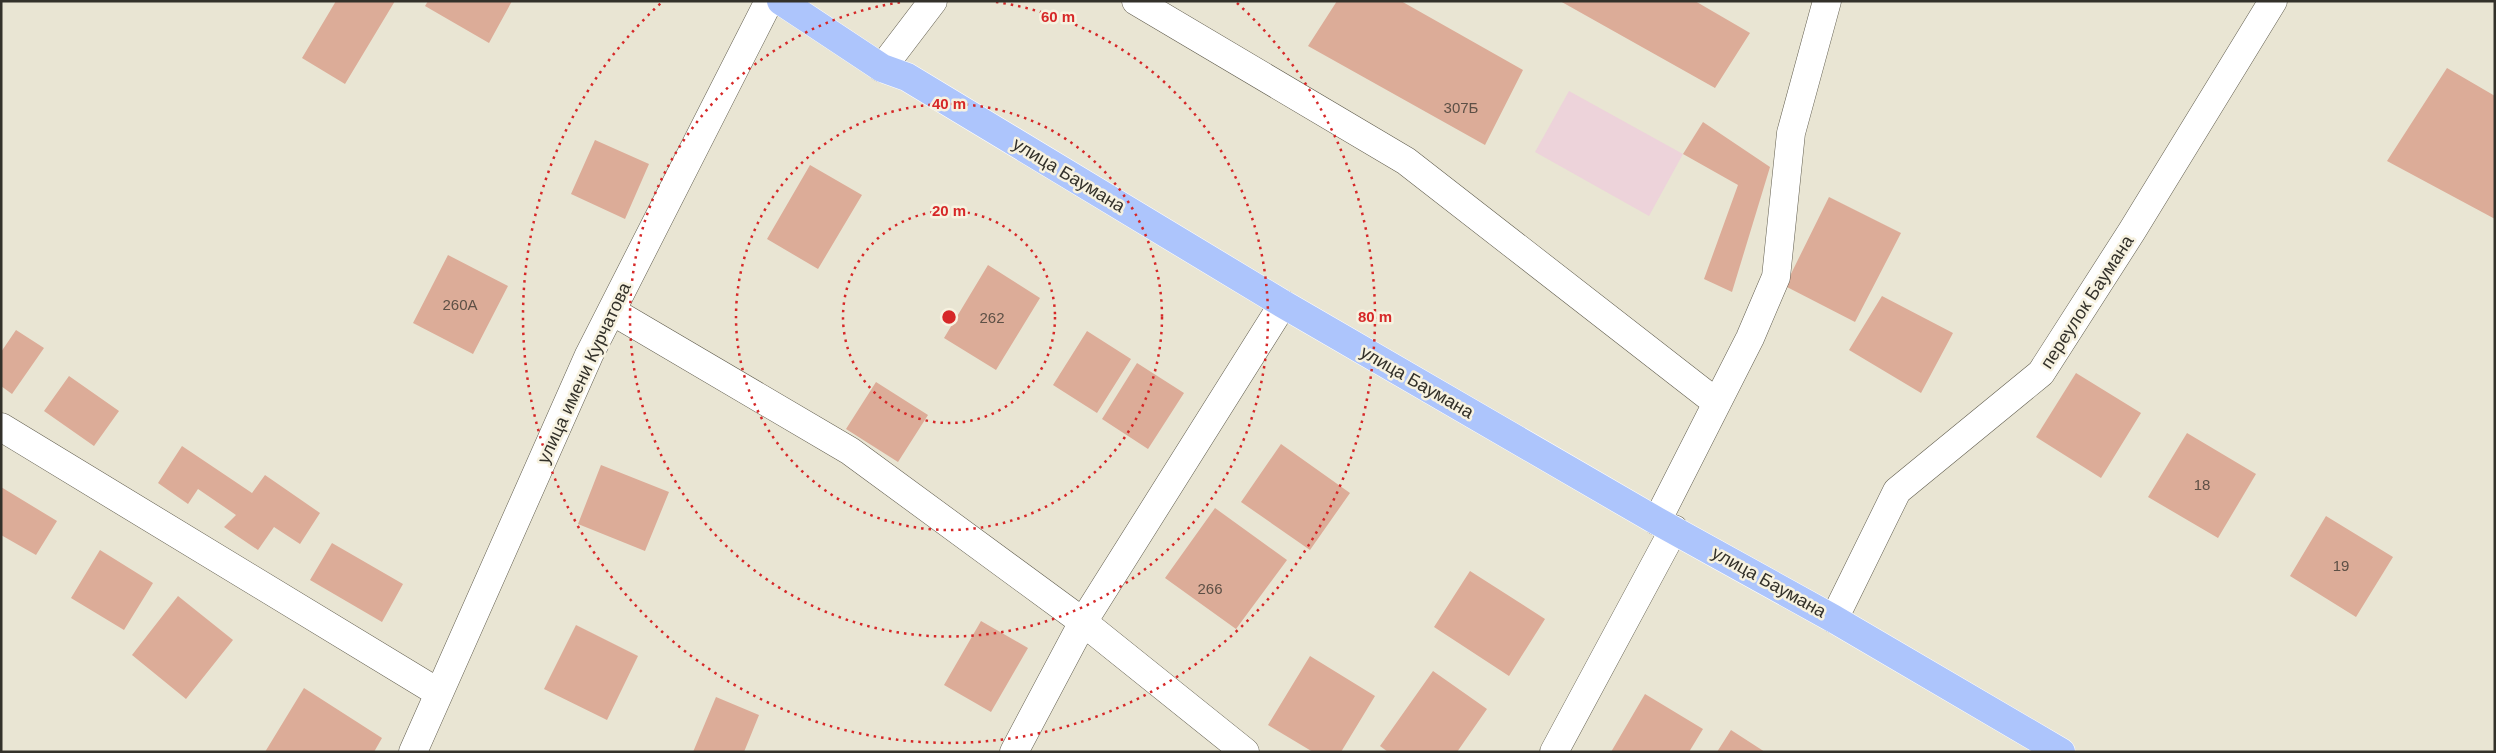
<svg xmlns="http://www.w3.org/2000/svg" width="2496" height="753" font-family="Arial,sans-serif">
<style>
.commercial{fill:#edd3da}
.building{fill:#dcac98}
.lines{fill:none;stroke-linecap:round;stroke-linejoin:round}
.minor-casing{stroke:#615d4e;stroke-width:29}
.major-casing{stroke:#fff;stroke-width:29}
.minor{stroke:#fff;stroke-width:28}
.major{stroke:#adc5fc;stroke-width:28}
.ring{fill:none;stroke:#d62828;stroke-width:2.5;stroke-dasharray:2.5 5}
.labels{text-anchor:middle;stroke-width:5;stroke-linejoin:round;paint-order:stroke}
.number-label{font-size:15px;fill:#5d5046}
.street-label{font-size:18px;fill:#33312a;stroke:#f7f2e0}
.centre{fill:#d62828;stroke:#f7f2e0;stroke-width:2.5}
.ring-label{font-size:15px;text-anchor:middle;font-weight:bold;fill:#d62828;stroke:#f7f2e0;stroke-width:5;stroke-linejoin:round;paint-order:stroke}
</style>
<rect width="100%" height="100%" fill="#e9e5d3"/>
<path class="commercial" d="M1569,91L1683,154L1649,216L1535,152Z"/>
<path class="building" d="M336,1H395L345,84L302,58Z
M428,1H512L489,43L425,6Z
M1337,1H1401L1523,70L1485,145L1308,46Z
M1560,1H1695L1750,33L1715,88Z
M2447,68L2495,96V219L2387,161Z
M1703,122L1770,167L1732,292L1704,279L1738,185L1683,154Z
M595,140L649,164L625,219L571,194Z
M810,165L862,195L818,269L767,239Z
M1829,197L1901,233L1855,322L1785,286Z
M448,255L508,286L473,354L413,323Z
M988,265L1040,298L996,370L944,338Z
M1882,296L1953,333L1921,393L1849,350Z
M16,330L44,348L12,394L1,386V352Z
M1087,331L1131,359L1097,413L1053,385Z
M1137,363L1184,393L1148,449L1102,419Z
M2076,373L2141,413L2101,478L2036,437Z
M69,376L119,411L94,446L44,411Z
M876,382L928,415L898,462L846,429Z
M2187,433L2256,474L2218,538L2148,497Z
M1281,444L1350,493L1310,550L1241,502Z
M182,446L252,493L265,475L320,513L300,544L274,527L258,550L224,527L236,515L198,489L188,504L158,483Z
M601,465L669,492L645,551L578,524Z
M1,487L57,521L36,555L1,535Z
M1215,508L1287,560L1236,629L1165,578Z
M2326,516L2393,557L2356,617L2290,576Z
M332,543L403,584L382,622L310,580Z
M100,550L153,583L124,630L71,598Z
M1470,571L1545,619L1509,676L1434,627Z
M178,596L233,640L186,699L132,655Z
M981,621L1028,648L991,712L944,685Z
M576,625L638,656L607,720L544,689Z
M1310,656L1375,696L1341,752H1313L1268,725Z
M1433,671L1487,709L1457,752H1388L1380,746Z
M304,688L382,738L374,752H265Z
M1645,694L1703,729L1689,752H1611Z
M716,697L759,715L744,752H693Z
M1731,730L1765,752H1717Z"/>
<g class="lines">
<g class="minor-casing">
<path id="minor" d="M1136,1L1406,161L1717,403
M882,68L933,1
M612,311L850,451L1083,622L1245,752
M1,427L439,693
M1657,521L1750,338L1776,277L1791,133L1827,1
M1834,619L1897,491L2041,373L2132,231L2273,1
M413,752L589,355L769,1
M1014,752L1083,622L1283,304
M1554,752L1674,529"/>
</g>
<g class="major-casing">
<path id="major" d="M781,1L882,68L907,77L1283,304L1657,521L1834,619L2061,752"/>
</g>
<use href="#minor" class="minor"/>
<use href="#major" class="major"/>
</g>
<g class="ring">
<circle cx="949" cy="317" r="106"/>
<circle cx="949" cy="317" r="213"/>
<path d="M996 2A319 319 0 1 1 902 2"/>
<path d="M1237 3A426 426 0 1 1 661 3"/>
</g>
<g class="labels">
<g class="number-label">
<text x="1461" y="113">307Б</text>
<text x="460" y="310">260А</text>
<text x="992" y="323">262</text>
<text x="2202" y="490">18</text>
<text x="2341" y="571">19</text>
<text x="1210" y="594">266</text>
</g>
<g class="street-label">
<text transform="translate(1069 175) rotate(31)" y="6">улица Баумана</text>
<text transform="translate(2087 302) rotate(-57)" y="6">переулок Баумана</text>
<text transform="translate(584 373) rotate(-65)" y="6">улица имени Курчатова</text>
<text transform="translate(1417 382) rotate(30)" y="6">улица Баумана</text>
<text transform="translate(1769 582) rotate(29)" y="6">улица Баумана</text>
</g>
</g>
<circle cx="949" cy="317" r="8" class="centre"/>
<g class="ring-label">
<text x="1058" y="22">60 m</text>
<text x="949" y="109">40 m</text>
<text x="949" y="216">20 m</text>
<text x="1375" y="322">80 m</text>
</g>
<rect width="2496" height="753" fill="none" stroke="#33312a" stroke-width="5"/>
</svg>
